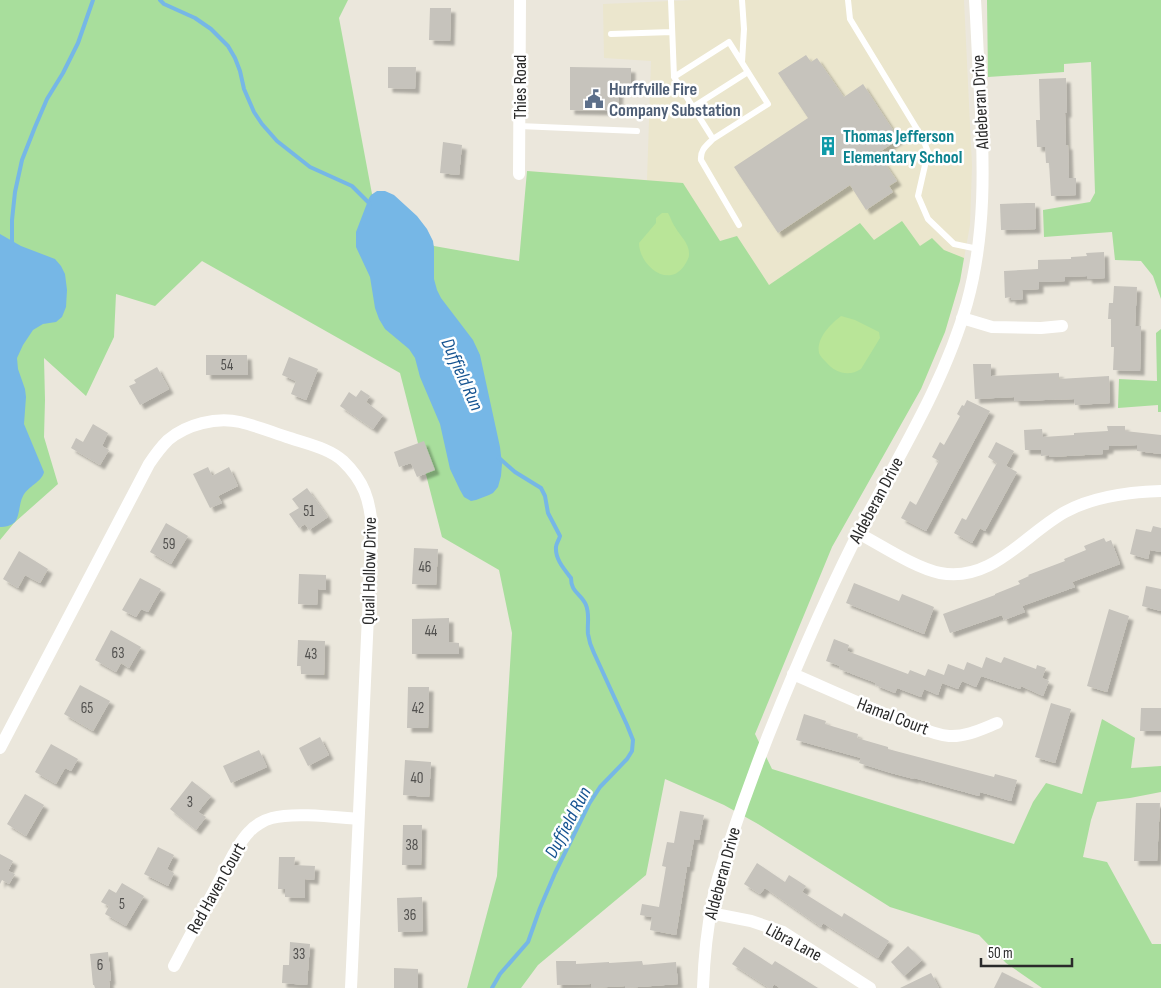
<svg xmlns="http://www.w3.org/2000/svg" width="1161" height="988" font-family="'Sofia Sans Condensed',sans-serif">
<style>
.education{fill:#ebe6cd}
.green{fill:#a8de9c}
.pitch{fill:#b9e598}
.water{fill:#76b7e6}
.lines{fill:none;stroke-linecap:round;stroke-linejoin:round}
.stream{stroke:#76b7e6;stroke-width:4}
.building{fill:#c6c3bc;filter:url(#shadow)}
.service{stroke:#fff;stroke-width:6}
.minor{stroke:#fff;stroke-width:12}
.labels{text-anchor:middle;stroke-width:5;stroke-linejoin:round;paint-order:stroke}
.number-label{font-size:15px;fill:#51504e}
.street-label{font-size:18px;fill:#2a2a2a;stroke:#fff}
.service-label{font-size:18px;font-weight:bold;fill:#4e5e75;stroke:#fff;text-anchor:start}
.culture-label{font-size:18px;font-weight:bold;fill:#0d838f;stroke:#fff;text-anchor:start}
.water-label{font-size:19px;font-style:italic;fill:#165491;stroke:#fff}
</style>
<defs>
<filter id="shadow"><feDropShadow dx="4.5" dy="4.5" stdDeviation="1" flood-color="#0004"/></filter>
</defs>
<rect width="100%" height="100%" fill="#ebe7dc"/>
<path class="education" d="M693,0H964L972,166L970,225L960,281L945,332L921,389L527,171L647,180L651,61L604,58L603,4Z"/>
<path class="green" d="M0,0H348L339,18L372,194L434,246L519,261L527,171L683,183L720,241L737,236L769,285L860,223L874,240L902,221L920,246L932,238L944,250L964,258L960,281L945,332L921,389L832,547L755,734L772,769L1014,844L1033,802L1046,783L1082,794L1102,719L1135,738L1131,768L1161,766V792L1130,798L1097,802L1091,820L1083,857L1107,862L1152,944H1161V988H1042L1006,963L979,935L890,907L758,824L724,805L665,779L646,875L538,965L521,988H467L497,876L512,633L499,570L442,537L400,373L202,261L155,306L116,294L114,337L86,396L44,358L45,400L44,437L58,484L14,523L0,540Z
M987,0H1161V299L1153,276L1141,261L1115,260L1112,232L1044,237L1043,210L1090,202L1095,193L1091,62L1064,64V72L988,77Z
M1161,329V412H1158V405L1118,408L1119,379L1157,381L1156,333Z"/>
<path class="pitch" d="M662,213H668C671,218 672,223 675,227C680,236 690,244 689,255C689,258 686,263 684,266C668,289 639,265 639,243L656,223V218Z
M841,316L855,320L879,332L880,338L861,369C849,377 835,373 826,362C823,359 820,356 819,353C816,338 831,324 841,316Z"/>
<path class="water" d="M377,191H385L394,195L417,216L427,229L433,241L434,248V279L437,290L441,298L473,340L480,355L500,447L502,464L501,476L498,487L493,493L489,495L476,500L471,501L464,497L460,490L450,469L440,424L420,377L415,358L409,349L385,329L379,319L375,308L370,277L356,247V232L369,198L371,195Z
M0,234L21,246L55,259L61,266L65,274L67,290L66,307L62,317L56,322L43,324L33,330L23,345L17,358L18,369L25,389L26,397L24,424L44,472C42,482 28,486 23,496C19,503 20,515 15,522C11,526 5,527 0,527Z"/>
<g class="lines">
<path class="stream" d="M160,0L164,4L195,18L211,29L228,46L235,58L240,71L244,89L254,112L262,124L277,141L310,167L352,186L370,204
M12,246V220L15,192L22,160L35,127L47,99L63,73L78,43L93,0
M492,988L500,974L528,942L540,908L555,873L589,804L600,787L627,759L632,751L633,740L627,725L594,653C591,647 589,641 588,634C587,624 590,615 586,605C581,593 571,593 571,578C564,569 555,559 556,547C556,544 559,540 560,536L548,513L545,496L541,488L515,472L498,457"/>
</g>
<path class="building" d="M430,8H451L450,41L429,40Z
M806,55L811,62L817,58L844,97L863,84L899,139L878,153L897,181L889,186L893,192L866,210L850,185L778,233L734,167L808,118L778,73Z
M388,67H416L415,89L388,88Z
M570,67L631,68V88H619L618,111L570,110Z
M1066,78L1067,113H1065L1066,145H1068L1069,178H1076V195L1051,196L1049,163H1046L1045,147H1037L1036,120H1040L1039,79Z
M443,142L462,145L459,175L440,173Z
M1027,203H1035L1036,229L1001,230L1000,204Z
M1104,252L1105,278L1088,279L1087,276L1065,277V281L1039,282V289L1022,290L1023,299L1011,300V297L1005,298L1004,271L1038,269V260L1071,259V257L1087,256L1086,253Z
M1114,286L1137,287L1135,326H1141L1140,371L1113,370L1114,347H1111V319H1108L1109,303H1113Z
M206,355H247L248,375H206Z
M289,357L318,369L306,400L291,394L296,381L282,375Z
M973,364H991V376L1059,373V379L1109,376L1110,403L1075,405L1074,399L1015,401L1014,397L975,399Z
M157,367L169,389L140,405L129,386L136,383L134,380Z
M361,390L370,396L366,402L383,415L373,429L340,406L349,392L356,397Z
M967,400L990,411L926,531L901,518L910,501L916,505L939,461L932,457L940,442L944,445L960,416L957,414L962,405L964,406Z
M93,424L108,433L102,446L109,450L100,465L71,448L76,438L83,442Z
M1107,426H1125V431L1161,435V454L1137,451V445L1109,446V449L1103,450V454L1049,457V455L1041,456V450H1025L1024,430L1042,429L1043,437L1074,435V433L1108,431Z
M424,441L435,470L417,477L411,463L399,467L394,452Z
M996,442L1014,451L1006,466L1017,472L985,531L980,528L972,543L954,533L962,518L966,520L997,463L988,457Z
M208,467L212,476L229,467L238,486L218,496L222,503L210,508L193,474Z
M307,488L328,517L309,530L305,524L299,528L289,514L299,508L292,499Z
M166,523L188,536L171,564L150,552Z
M1153,526L1161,528V552L1150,550L1148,559L1130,554L1136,529L1151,532Z
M1104,538L1106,542L1111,540L1120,564L1072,582L1075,587L1022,606L1025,612L1004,620L1002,615L950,633L943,614L995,595V594L1020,584L1018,581L1029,576L1028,575L1065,561L1064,559L1086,550L1084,546Z
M414,548L438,549L436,585L412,584Z
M19,551L48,569L40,583L25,575L18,588L3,579Z
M299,574L326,575V590L318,589L317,605L298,604Z
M140,578L161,589L148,612L141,609L136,617L122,610Z
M854,583L899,601L902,594L934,607L924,634L846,603Z
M1146,586L1161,589V611L1142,606Z
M1109,609L1129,616L1107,692L1087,686Z
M449,618V642L459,643V654H412V619Z
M111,630L141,647L129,668L121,663L116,672L95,660Z
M834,639L849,645L847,651L908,674L910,670L925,676L928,669L944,675L948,664L964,670L967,662L982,668L986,657L1001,663L1004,657L1036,669L1037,665L1046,668L1042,678L1049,681L1043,696L1021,686L1020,689L981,676L976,687L962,681L958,689L942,683L938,695L924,689L921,697L897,688L895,693L875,685L876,683L839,669L840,666L826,661Z
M298,640L325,641L324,675L301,674V666H297Z
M80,685L110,701L93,731L64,714Z
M408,687H429L428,728H407Z
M1051,703L1071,709L1055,763L1035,757Z
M1141,708H1161V731H1140Z
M804,714L826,721L825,724L858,734L857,738L888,747V749L994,777L995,774L1017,780L1011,801L980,792L979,796L914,778V779L891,773L859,763L861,758L796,740Z
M320,737L329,755L308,766L299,748Z
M51,744L78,759L71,771L65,768L56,784L35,772Z
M259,750L267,767L231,783L223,766Z
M405,760L431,762L429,797L403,795Z
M192,781L211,796L198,812L206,817L196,830L170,809Z
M25,794L44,805L26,836L7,824Z
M1136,803H1160L1157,861H1134Z
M680,811L704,815L699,840L694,839L689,867H687L676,935L650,930L652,917L640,915L642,904L659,907L666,867L662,866L667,842L674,843Z
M403,825H422L421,865H402Z
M158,847L174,855L167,869L174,873L168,886L144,874Z
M0,854L13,861L8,871L15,874L9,884L2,880L0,884Z
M279,857H295L294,865L315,866L314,880L305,879V898L285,897V889H278Z
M757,863L785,882L789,875L806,886L802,892L842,917L844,913L889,941L878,958L823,923L821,927L765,888L760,894L744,884Z
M122,883L144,896L126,926L105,914L109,906L101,902L109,889L116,893Z
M422,897L423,931L398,932L397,898Z
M290,942L310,944L307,985L282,983L283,965H289Z
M908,946L922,960L904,976L891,962Z
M744,947L772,965L775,961L818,988H780L774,984L772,988H769L732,964Z
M108,952L111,980L109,981L110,988H95L94,985H93L90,954Z
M556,961H576V964L609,962V963L642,961L643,965L676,962L678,984L625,988V986L591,988V984L557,985Z
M394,968L418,969V988H394Z
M1002,972L1034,988H994Z
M931,973L939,988H900Z"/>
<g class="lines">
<path class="service" d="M671,0L674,77L713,139L768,104L729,42L674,77
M742,0L744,29L742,62
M848,0L850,19L923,139L928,152L918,196L928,219L954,244L978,249
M611,34L672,32
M693,107L748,72
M519,126L637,131
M713,139C706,146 700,150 701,160L739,225"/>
<path class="minor" d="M519,174L520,0
M962,318L992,327L1041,328L1062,326
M858,533C881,545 915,568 940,573C992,583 1025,534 1065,512C1094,496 1129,492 1161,491
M793,674C830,690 867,707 905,722C919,727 934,735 949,736C966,737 982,729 997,723
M0,748L149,464C155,455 161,447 168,440C187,424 216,417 240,422C257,426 274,433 290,438C307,444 329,448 343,461C364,481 370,500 372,528L351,988
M710,913L751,921L783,932L870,988
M174,966L233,855C238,847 242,839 249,832C254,826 264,820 272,818C294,812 334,817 358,819
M703,988C704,958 707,929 713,899C716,881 723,862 729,844C741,808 754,772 768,736C798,661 830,587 867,516C904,447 946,378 967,303C986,234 984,164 980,94C978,63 977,31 975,0"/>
</g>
<defs>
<g id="civic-bare" transform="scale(1.5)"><path d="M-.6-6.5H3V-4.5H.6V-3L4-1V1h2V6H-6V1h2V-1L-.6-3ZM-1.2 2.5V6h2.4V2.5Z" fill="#5c6f8a" stroke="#fff" stroke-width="2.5" paint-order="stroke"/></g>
<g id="building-bare" transform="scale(1.5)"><path d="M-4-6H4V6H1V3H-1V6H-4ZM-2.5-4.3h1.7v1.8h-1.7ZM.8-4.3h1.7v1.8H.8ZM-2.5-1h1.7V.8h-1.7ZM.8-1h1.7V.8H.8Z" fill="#0f9aa8" stroke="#fff" stroke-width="2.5" paint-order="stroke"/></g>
</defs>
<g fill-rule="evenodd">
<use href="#civic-bare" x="594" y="99"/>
<use href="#building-bare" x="828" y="146"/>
</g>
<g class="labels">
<g class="number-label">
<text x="227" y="370">54</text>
<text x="309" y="516">51</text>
<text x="169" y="549">59</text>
<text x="425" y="572">46</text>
<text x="431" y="636">44</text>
<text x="118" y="658">63</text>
<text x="311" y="659">43</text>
<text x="87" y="713">65</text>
<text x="418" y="713">42</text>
<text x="417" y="783">40</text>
<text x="190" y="807">3</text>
<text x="412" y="850">38</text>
<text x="122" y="909">5</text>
<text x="410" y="920">36</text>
<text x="299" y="959">33</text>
<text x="100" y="970">6</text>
</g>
<g class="street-label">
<text transform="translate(520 87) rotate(-90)" y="6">Thies Road</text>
<text transform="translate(980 102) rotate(-93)" y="6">Aldeberan Drive</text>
<text transform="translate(876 500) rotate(-62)" y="6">Aldeberan Drive</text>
<text transform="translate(369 571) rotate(-89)" y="6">Quail Hollow Drive</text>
<text transform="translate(893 716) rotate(21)" y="6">Hamal Court</text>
<text transform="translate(722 873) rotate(-75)" y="6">Aldeberan Drive</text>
<text transform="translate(216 888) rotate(-61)" y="6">Red Haven Court</text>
<text transform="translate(794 942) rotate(28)" y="6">Libra Lane</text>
</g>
<g class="service-label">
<text x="609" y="95">Hurffville Fire<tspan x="609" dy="21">Company Substation</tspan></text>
</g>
<g class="culture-label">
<text x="843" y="142">Thomas Jefferson<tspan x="843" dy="21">Elementary School</tspan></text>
</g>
<g class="water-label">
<text transform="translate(463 374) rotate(66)" y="7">Duffield Run</text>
<text transform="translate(567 822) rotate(-62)" y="7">Duffield Run</text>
</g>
</g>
<path d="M981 958v8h91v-8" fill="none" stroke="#2a2a2a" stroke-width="2.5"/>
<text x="988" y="958" font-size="15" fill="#2a2a2a" stroke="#ffffff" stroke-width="4" paint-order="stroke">50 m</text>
</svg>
